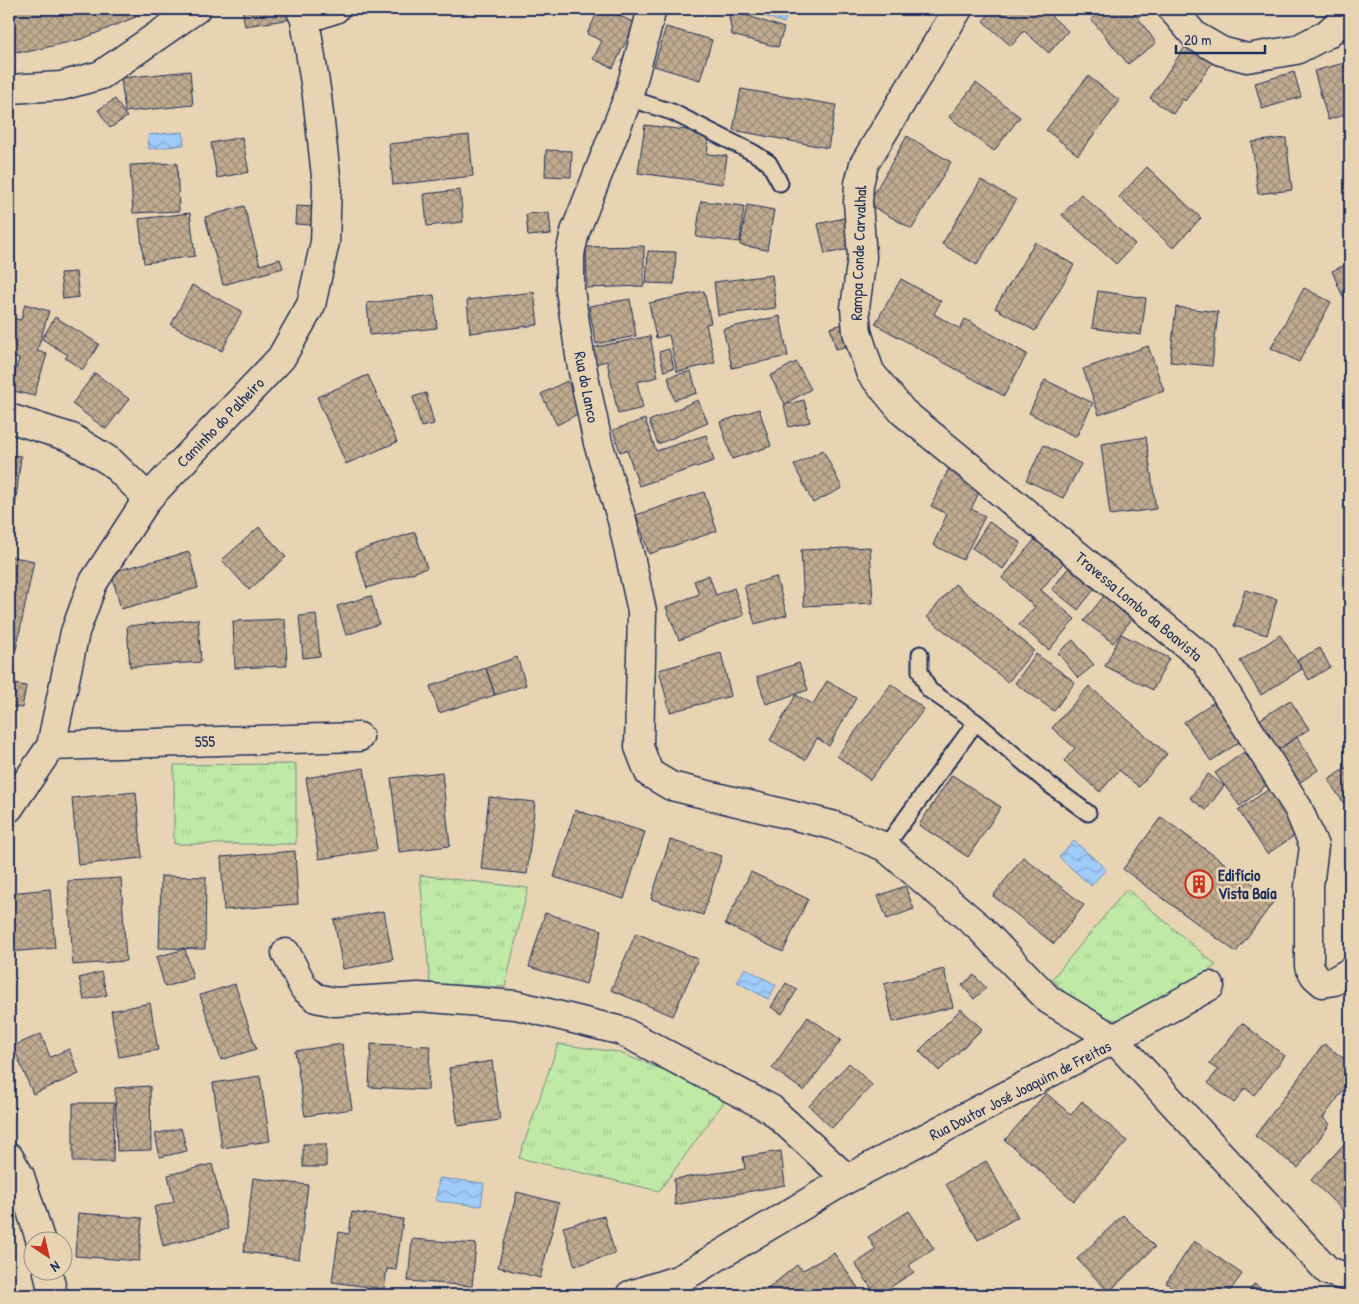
<svg xmlns="http://www.w3.org/2000/svg" width="1359" height="1304" font-family="'Patrick Hand',sans-serif">
<style>
.grass{fill:url(#grass-tufts);stroke:#6d8c82}
.water{fill:url(#water-waves);stroke:#6b8dbc}
.building{fill:url(#building-cross-hatch);stroke:#1b2f5e}
.lines{fill:none;stroke-linecap:round;stroke-linejoin:round}
.lane-casing{stroke:#1b2f5e;stroke-width:19}
.street-casing{stroke:#1b2f5e;stroke-width:31}
.secondary-casing{stroke:#1b2f5e;stroke-width:31}
.lane{stroke:#e8d4b2;stroke-width:15}
.street{stroke:#e8d4b2;stroke-width:28}
.secondary{stroke:#e8d4b2;stroke-width:28}
.labels{text-anchor:middle;stroke-width:5;stroke-linejoin:round;paint-order:stroke}
.street-label{font-size:16px;fill:#1b2f5e;stroke:#e8d4b2}
.poi-label{font-size:16px;font-weight:bold;fill:#1b2f5e;stroke:#e8d4b2;text-anchor:start}
</style>
<defs>
<pattern id="grass-tufts" width="24" height="20" patternUnits="userSpaceOnUse" patternTransform="scale(1.25)"><rect width="24" height="20" fill="#bfe9a5"/><path d="M3 7l-1-3M5 7V3M7 7l1-3M15 17l-1-3M17 17v-4M19 17l1-3" fill="none" stroke="#a4c890"/></pattern>
<pattern id="water-waves" width="16" height="10" patternUnits="userSpaceOnUse" patternTransform="scale(1.25)"><rect width="16" height="10" fill="#a0ccfa"/><path d="M0 5q4-4 8 0t8 0" fill="none" stroke="#82a6ce"/></pattern>
<pattern id="building-cross-hatch" width="8" height="8" patternUnits="userSpaceOnUse" patternTransform="scale(1.25)"><rect width="8" height="8" fill="#c1ab90"/><path d="M0 0l8 8M0 8l8-8" fill="none" stroke="#9c8c79"/></pattern>
</defs>
<rect width="100%" height="100%" fill="#e8d4b2"/>
<filter id="ink" filterUnits="userSpaceOnUse"><feTurbulence type="fractalNoise" baseFrequency=".02" numOctaves="2"/><feDisplacementMap in="SourceGraphic" scale="10" xChannelSelector="R" yChannelSelector="G"/><feConvolveMatrix kernelMatrix="1 2 1 2 8 2 1 2 1" color-interpolation-filters="sRGB"/></filter>
<g filter="url(#ink)">
<path class="grass" d="M296,764V844H174V765Z
M420,875L528,888L505,987L430,984Z
M1127,889L1216,965L1165,1005L1150,1012L1115,1020L1083,1011L1052,979Z
M558,1044L617,1052L690,1080L724,1102L659,1191L519,1158Z"/>
<path class="water" d="M754,9H788L784,23L753,12Z
M183,132L184,145L149,149L148,135Z
M1074,841L1106,869L1091,886L1059,857Z
M745,968L776,985L768,999L737,982Z
M439,1178L484,1183L481,1206L436,1201Z"/>
<path class="building" d="M9,9H155L82,39L27,52L9,51Z
M242,9H290L292,19L245,26Z
M599,9H605L635,23L613,68L593,59L602,41L587,34Z
M728,9L784,28L778,47L732,35Z
M994,9H1058L1051,16L1068,31L1049,53L1024,31L1011,46L983,21Z
M1107,9H1132L1156,43L1128,64L1091,19Z
M666,27L712,40L700,80L654,66Z
M1187,44L1213,62L1185,101L1183,99L1173,114L1150,98Z
M1348,62L1350,70V113L1328,120L1314,71Z
M190,71L193,105L125,112L121,78Z
M1294,72L1301,97L1262,109L1255,83Z
M1088,76L1120,101L1078,155L1046,130Z
M976,83L1020,117L994,151L949,117Z
M741,89L836,105L828,148L733,130Z
M115,99L127,117L110,128L98,110Z
M645,125L710,133L707,154L727,156L723,184L638,173Z
M469,135L473,176L393,185L389,144Z
M907,136L951,162L912,229L868,204Z
M242,137L249,172L217,178L211,143Z
M1286,138L1292,190L1258,194L1252,142Z
M546,150L572,151L571,177L545,176Z
M177,163L179,211L133,213L130,165Z
M1147,167L1201,218L1173,248L1119,197Z
M981,180L1016,200L977,265L942,244Z
M460,190L463,222L427,226L424,194Z
M1081,194L1135,244L1116,264L1062,215Z
M701,201L744,206L740,242L696,237Z
M747,205L774,210L767,250L740,245Z
M244,206L260,265L280,259L283,268L223,285L205,217Z
M296,206L313,207L312,225L295,224Z
M549,212L551,234L528,236L526,214Z
M190,213L195,256L144,263L139,219Z
M852,216L859,247L825,254L818,224Z
M1035,242L1074,265L1035,331L995,308Z
M644,246V286L587,288L586,247Z
M648,251L676,252L674,284L646,283Z
M1347,264L1350,272V294L1343,297L1332,271Z
M76,272L79,297L63,299L60,273Z
M772,275L776,308L718,315L714,282Z
M901,279L941,301L934,314L960,329L965,319L1027,354L1004,396L875,324Z
M192,285L242,311L222,351L171,325Z
M1304,288L1331,302L1299,362L1271,348Z
M704,291L711,323L706,324L715,363L677,372L669,335L656,338L649,303Z
M1098,291L1146,298L1141,335L1092,328Z
M534,292L538,325L470,333L467,300Z
M434,295L437,328L370,335L367,303Z
M630,299L636,336L596,344L589,306Z
M25,304L49,311L37,351L47,354L34,396L10,390L19,359L9,356V317L21,320Z
M1176,307L1218,312L1212,366L1170,362Z
M780,316L788,356L732,368L723,329Z
M55,317L99,344L83,370L65,358L68,355L42,339Z
M849,322L855,344L836,349L830,328Z
M650,336L658,377L637,382L643,408L618,414L607,361L595,364L591,348Z
M1148,346L1164,391L1099,415L1083,369Z
M669,349L674,368L664,371L659,352Z
M796,362L811,389L785,404L770,376Z
M691,371L697,393L674,400L668,377Z
M95,373L129,399L106,429L72,404Z
M368,375L397,442L346,464L317,397Z
M1045,380L1093,403L1076,437L1029,413Z
M567,381L583,411L557,425L541,394Z
M426,393L434,424L421,427L413,397Z
M698,400L708,423L658,444L649,421Z
M804,400L810,422L789,427L784,405Z
M759,409L771,446L732,459L720,422Z
M645,419L656,451L706,435L714,461L639,486L627,450L620,452L613,430Z
M1146,437L1156,509L1110,515L1101,444Z
M1044,445L1081,464L1063,498L1026,480Z
M823,450L842,488L813,503L794,465Z
M9,455L21,456L15,508H9Z
M950,466L984,482L971,509L985,516L963,560L933,545L947,514L931,506Z
M704,492L717,531L649,554L636,515Z
M989,522L1021,543L1003,569L972,548Z
M259,527L286,557L249,590L222,560Z
M415,532L427,568L367,588L355,552Z
M1037,537L1065,561L1041,590L1075,619L1049,650L1019,625L1035,607L1002,578Z
M870,547L873,603L804,606L801,550Z
M189,552L198,588L121,609L111,572Z
M9,556L34,561L16,650L9,648Z
M1073,562L1099,583L1078,610L1052,589Z
M709,575L716,595L734,588L744,615L679,640L666,607L699,594L694,581Z
M776,577L787,615L755,624L744,586Z
M955,584L1034,650L1008,682L927,617Z
M1245,590L1277,599L1267,635L1234,626Z
M1108,591L1136,614L1113,643L1084,621Z
M371,596L379,624L346,635L337,606Z
M316,614L320,656L303,658L299,616Z
M198,619L201,662L130,667L127,626Z
M285,619L287,666L235,668L233,621Z
M1121,634L1169,658L1153,690L1105,666Z
M1280,635L1302,669L1261,695L1240,661Z
M1073,640L1094,665L1078,678L1058,653Z
M1320,648L1330,667L1309,680L1297,660Z
M721,653L731,696L670,712L659,670Z
M1036,654L1075,682L1054,711L1015,683Z
M517,657L526,685L495,695L486,668Z
M799,663L808,690L766,704L757,677Z
M486,668L495,695L439,713L430,686Z
M827,681L856,698L829,746L817,738L805,760L770,740L796,695L813,704Z
M9,683L26,686L22,708L9,706Z
M891,684L924,709L870,780L837,756Z
M1089,686L1167,754L1139,787L1119,770L1100,792L1064,761L1075,748L1052,728Z
M1290,700L1309,729L1279,749L1259,720Z
M1214,702L1241,741L1211,761L1184,722Z
M1297,737L1318,770L1299,783L1278,750Z
M1244,752L1268,784L1240,806L1215,773Z
M1350,765V812L1328,780Z
M364,768L377,850L319,859L306,778Z
M442,772L450,846L399,852L391,778Z
M1208,774L1224,786L1206,810L1190,798Z
M952,775L1001,807L968,857L919,825Z
M1271,788L1300,832L1267,854L1238,810Z
M136,792L142,858L78,865L72,798Z
M489,797L535,802L527,874L481,869Z
M575,810L645,832L624,899L554,877Z
M1161,817L1275,900L1236,952L1123,869Z
M670,840L722,856L703,915L651,899Z
M295,851L298,904L224,910L221,857Z
M1023,857L1084,905L1054,944L993,896Z
M751,872L808,899L783,952L725,924Z
M161,876L206,877L205,949L159,948Z
M121,878L126,961L73,965L68,881Z
M905,886L914,909L887,919L878,896Z
M50,889L55,948L9,952V893Z
M384,911L393,960L343,969L334,920Z
M545,913L602,930L586,984L529,967Z
M636,933L698,959L673,1016L611,990Z
M185,949L193,978L165,987L156,957Z
M944,969L953,1007L893,1022L884,984Z
M101,972L107,995L84,1000L79,978Z
M974,975L986,988L974,999L962,985Z
M786,983L797,990L782,1014L771,1007Z
M235,984L256,1049L221,1060L200,995Z
M150,1003L158,1050L119,1057L111,1011Z
M961,1009L982,1029L939,1071L919,1051Z
M808,1017L841,1040L804,1091L772,1068Z
M1242,1023L1285,1056L1254,1095L1245,1088L1234,1103L1208,1083L1218,1070L1209,1064Z
M41,1034L50,1057L69,1049L79,1074L33,1094L13,1046Z
M342,1044L352,1109L305,1116L295,1051Z
M371,1044L430,1046L428,1090L369,1087Z
M1324,1044L1350,1063V1081L1323,1118L1330,1124L1298,1168L1255,1136Z
M492,1061L500,1120L458,1126L449,1068Z
M849,1063L872,1085L832,1128L809,1106Z
M260,1076L270,1141L222,1148L213,1083Z
M150,1086L151,1150L117,1151L115,1088Z
M1046,1093L1071,1115L1082,1101L1127,1141L1074,1201L1005,1140Z
M73,1103H114L113,1162H73Z
M181,1128L187,1151L160,1157L155,1134Z
M1345,1143L1350,1148V1217L1311,1180Z
M303,1144H326V1167H303Z
M781,1151L785,1185L675,1205L674,1179L745,1169L743,1157Z
M986,1161L1018,1217L978,1240L946,1184Z
M212,1164L228,1229L163,1246L154,1207L174,1202L168,1175Z
M253,1178L308,1185L299,1259L244,1252Z
M517,1192L559,1203L540,1278L498,1267Z
M909,1211L934,1249L909,1265L914,1272L878,1295H876L855,1264L876,1250L868,1237Z
M352,1212L403,1219L396,1270L387,1269L384,1289L332,1282L339,1232L349,1234Z
M78,1213L142,1218L139,1261L75,1256Z
M1123,1215L1155,1247L1109,1292L1077,1259Z
M604,1216L615,1254L575,1266L563,1227Z
M412,1239L476,1244L472,1286L408,1281Z
M1194,1241L1242,1274L1227,1295H1185L1166,1283Z
M834,1253L858,1288L844,1295H760L797,1265L803,1270Z
M1254,1284L1271,1295H1247Z"/>
<g class="lines">
<g class="lane-casing">
<path id="lane" d="M628,98L672,112L754,153L769,163L780,183
M920,654V671L929,690L976,722
M885,847L976,722L1050,785L1088,813"/>
</g>
<g class="street-casing">
<path id="street" d="M652,9L628,98L575,232L570,254V290L581,362L598,443L622,520L642,611L639,747L649,773L671,786L832,825L885,847L980,928L1049,1000L1114,1039L1328,1271L1350,1278
M958,9L864,164L859,184L858,203L862,257L855,308L857,332L870,372L903,412L1205,660L1298,808L1314,846L1309,886V966L1315,976L1323,983L1334,981L1350,972
M305,19L335,9
M9,418L72,438L111,462L148,498
M51,746L359,737
M286,953L304,988L316,998L335,1002L419,997L516,1005L622,1031L771,1109L847,1179
M630,1295L680,1279L847,1179L1114,1039L1210,986"/>
</g>
<g class="secondary-casing">
<path id="secondary" d="M1172,9L1195,36L1221,51L1247,58L1296,50L1327,34L1350,13
M9,89L61,86L101,75L196,9
M9,808L51,746L75,632L93,583L148,498L281,358L311,305L325,242L327,185L317,96L305,19L300,9
M9,1157L20,1176L41,1242
M48,1272L53,1295"/>
</g>
<use href="#lane" class="lane"/>
<use href="#street" class="street"/>
<use href="#secondary" class="secondary"/>
</g>
</g>
<defs>
<g id="building-ring" transform="scale(1.4375)"><circle r="9.5" fill="#e8d4b2" stroke="#c8321e" stroke-width="1.5"/><path d="M-4-6H4V6H1V3H-1V6H-4ZM-2.5-4.3h1.7v1.8h-1.7ZM.8-4.3h1.7v1.8H.8ZM-2.5-1h1.7V.8h-1.7ZM.8-1h1.7V.8H.8Z" fill="#c8321e"/></g>
</defs>
<g fill-rule="evenodd">
<use href="#building-ring" x="1199" y="884"/>
</g>
<g class="labels">
<g class="street-label">
<text transform="translate(858 253) rotate(-88)" y="6">Rampa Conde Carvalhal</text>
<text transform="translate(587 387) rotate(79)" y="6">Rua do Lanco</text>
<text transform="translate(220 422) rotate(-46)" y="6">Caminho do Palheiro</text>
<text transform="translate(1139 606) rotate(40)" y="6">Travessa Lombo da Boavista</text>
<text transform="translate(205 741) rotate(-2)" y="6">555</text>
<text transform="translate(1020 1090) rotate(-27)" y="6">Rua Doutor José Joaquim de Freitas</text>
</g>
<g class="poi-label">
<text x="1218" y="881">Edifício<tspan x="1218" dy="18">Vista Baía</tspan></text>
</g>
</g>
<rect width="1359" height="1304" fill="none" stroke="#e8d4b2" stroke-width="30"/>
<rect x="15" y="15" width="1329" height="1274" fill="none" stroke="#1b2f5e" stroke-width="2" filter="url(#ink)"/>
<g transform="translate(48 1256) rotate(145)"><circle r="24" fill="#e8d4b2" stroke="#969290"/>
<path d="M0-4L9 19L0 12L-9 19Z" fill="#c8321e"/>
<text y="-8" font-size="14" font-weight="bold" text-anchor="middle" fill="#1b2f5e">N</text>
</g>
<path d="M1176 45v8h89v-8" fill="none" stroke="#1b2f5e" stroke-width="2.5"/>
<text x="1184" y="45" font-size="15" fill="#1b2f5e" stroke="#e8d4b2" stroke-width="4" paint-order="stroke">20 m</text>
</svg>
